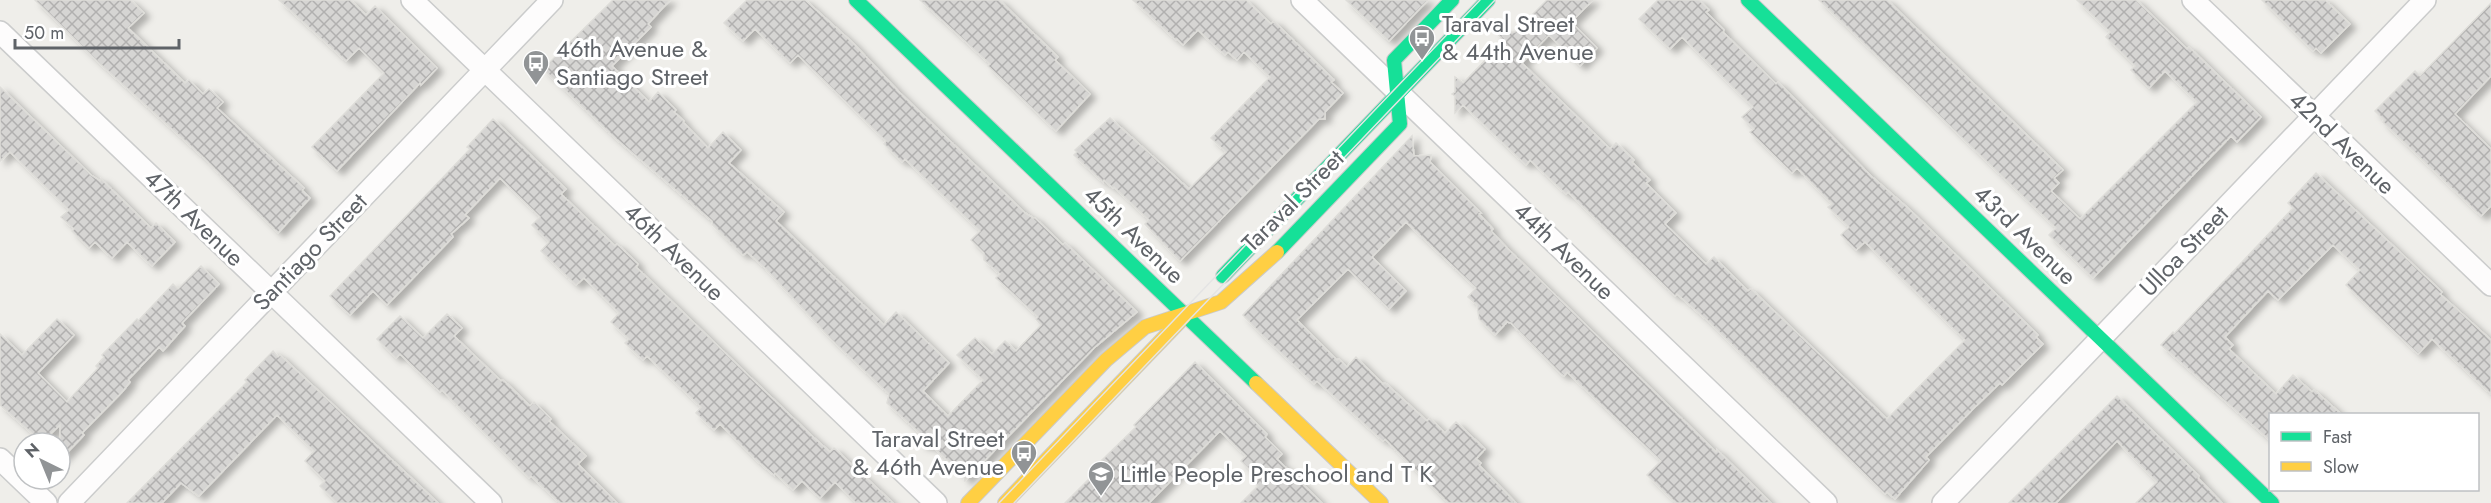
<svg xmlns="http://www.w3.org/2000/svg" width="2491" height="503" font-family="Jost,sans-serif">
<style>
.building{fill:url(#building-cross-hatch);stroke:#deddd9;stroke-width:1.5;filter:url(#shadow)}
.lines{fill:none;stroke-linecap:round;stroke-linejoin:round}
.street-casing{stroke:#cbcccc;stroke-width:24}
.fast-casing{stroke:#cacacb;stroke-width:16}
.slow-casing{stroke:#cacacb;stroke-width:16}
.street{stroke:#fdfcfc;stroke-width:21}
.fast{stroke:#16e098;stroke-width:14}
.slow{stroke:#ffcf43;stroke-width:14}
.tram{stroke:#e4e4e4;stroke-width:1.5}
.labels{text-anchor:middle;stroke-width:6;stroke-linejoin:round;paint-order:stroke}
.poi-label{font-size:24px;fill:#5f6368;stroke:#fff;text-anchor:start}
.street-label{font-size:24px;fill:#5f6368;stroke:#fff}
</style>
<defs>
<pattern id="building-cross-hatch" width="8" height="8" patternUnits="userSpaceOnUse" patternTransform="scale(1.5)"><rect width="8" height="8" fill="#d6d5d3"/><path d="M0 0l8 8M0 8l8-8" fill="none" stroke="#b1b0af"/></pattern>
<filter id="shadow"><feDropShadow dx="6" dy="4" stdDeviation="3" flood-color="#0004"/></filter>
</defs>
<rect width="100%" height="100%" fill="#efeeea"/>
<path class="building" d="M35,0H130L144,13L128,28L185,83L189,80L203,94L209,89L223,102L217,108L304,188L302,190L310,198L278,233L204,158L97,61Z
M279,0H350L366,15L375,6L437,68L421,85L420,83L337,171L312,147L384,73L359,48L346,61Z
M613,0H670L648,24L651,27L612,66L649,102L658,92L676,110L674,112L684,121L683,122L708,148L723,132L741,150L729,163L784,212L776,221L884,325L896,312L949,363L923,391L948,416L983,380L957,355L975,338L992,354L1005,341L1016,351L1041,325L1036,319L1038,317L996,278L1000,274L984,260V253L971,240L980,231L905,159L902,162L884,144L886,141L798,55L790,63L755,29L743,41L724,23L747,0H805L853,43L899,92L1025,213L1033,218H1035L1063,245L1065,243L1137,312L1094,348L965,481L964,476L931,445H921L923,436L887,403L889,394L833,341L765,268L747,252L743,255L713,225L712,221L614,137L543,69Z
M920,0H999L1058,57L1055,60L1090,94L1056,131L988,66L990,64Z
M1133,0H1246L1271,24L1274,21L1286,33L1334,80L1331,82L1343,93L1325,112V119H1319L1180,261L1145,224L1149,220L1114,187L1113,188L1104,180L1103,182L1074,155L1077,152L1075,150L1110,118L1189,189L1226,152L1211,138L1270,77L1244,52L1237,60L1228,52L1225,55L1198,30L1183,45L1177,39L1176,40Z
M1346,0H1428L1389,41Z
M1547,0H1593L1571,22L1597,48L1580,66L1549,35L1522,63L1610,149L1616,143L1634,160L1632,162L1650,180L1646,183L1676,213L1665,224L1706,264L1714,257L1748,291L1751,289L1887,419L1965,340L1865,242L1856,250L1841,235L1849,227L1828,207L1832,204L1797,168L1792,173L1750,132L1754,129L1742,117L1753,107L1682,37L1670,49L1639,19L1658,0H1699L1709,10L1706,12L1724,30L1723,32L1776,84L1778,82L1871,176L1909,209L2038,335L2036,337L2043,344L2002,385L2000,383L1974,408L1926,457L1929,460L1895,499L1887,492L1885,494L1707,320L1677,294L1675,296L1568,192L1566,194L1530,160L1526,165L1463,105L1455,113V96L1452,94L1455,92V77L1463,83L1504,41L1496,32H1515Z
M1819,0H1887L2063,170L2054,178L2059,183L2051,191L2080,219L2197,102L2165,71L2149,88L2131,70L2135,66L2106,37L2110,32L2077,0H2136L2187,49L2189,47L2261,117L2237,142L2231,136L2093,278L2049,235L2056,228Z
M2262,0H2325L2350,24L2321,53L2316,48L2313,51Z
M2491,3V76L2455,114L2491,149V206L2481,216L2383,122L2384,120L2375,111L2415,71L2420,76Z
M0,87L91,175L100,181L101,179L151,228L156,223L175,242L152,266L127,242L112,258L95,242L89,248L72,231L74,229L61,217L69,210L10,152L0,161Z
M493,119L566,189L561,194L615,246L617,244L638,264L636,267L749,376L812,436L830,452L834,448L893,503H856L835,482L820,498L802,481L793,490L775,473L774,475L754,458L720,424L714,430L696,413L701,407L647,356L643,360L625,343L629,339L611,322L619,313L584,278L576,285L541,251L549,242L532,225L540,217L500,178L465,215L469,218L451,234L453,237L387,305L373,291L350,315L330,296L470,149L467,147Z
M1412,136L1414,156L1431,155L1430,162L1481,213L1479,214L1493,229L1491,231L1508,249L1716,452L1717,450L1771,503H1676L1647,475L1661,461L1567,372L1564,376L1560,373L1511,323L1507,322L1495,335L1479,319L1477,305L1468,297L1476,288L1406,222L1372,257L1406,291L1389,309L1348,269L1297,320L1337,360L1339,359L1347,367L1356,357L1383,384L1385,383L1427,421L1430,418L1445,433L1456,422L1485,449L1476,459L1481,463L1479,465L1516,503H1448L1385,439L1383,441L1317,381L1314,384L1259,332L1243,315Z
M2316,173L2442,292L2440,294L2491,340V394L2432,339L2418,354L2382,320L2346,285L2360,270L2333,245L2278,300L2268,291L2225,337L2233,345L2229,349L2276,394L2293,375L2312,392L2314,390L2341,414H2271V441L2161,345L2173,332L2174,334L2293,208L2288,203Z
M201,266L219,284L182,323L185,326L163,351L159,347L128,380L130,382L123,391L82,433L84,435L60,460V425L42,442L0,405V334L22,355L57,319L74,335L38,373L67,402L98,368L96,366L104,357L102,355L137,319L138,321L173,284L178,289Z
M447,314L462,328L454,336L501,381L503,380L530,406L534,402L551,419L549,421L586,456L578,464L617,503H560L531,476L529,478L442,390L440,392L400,354L396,358L377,339L400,316L423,338Z
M273,351L278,357L280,355L438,503H337L320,486L325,481L305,461L314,451L277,415L199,496L181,483L162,503H127L247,382L245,380Z
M1195,362L1267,434L1265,437L1282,454L1277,459L1322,503H1241L1258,486L1254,482L1258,478L1241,461L1246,456L1220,431L1149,503H1065L1104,464L1101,461L1136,427L1134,425Z
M2117,396L2199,476L2198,478L2222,503H2136L2157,482L2117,441L2056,503H2009Z"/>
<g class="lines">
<g class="street-casing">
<path id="street" d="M412,0L936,503
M1302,0L1826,503
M2193,0L2491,285
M0,32L491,503
M0,459L46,503
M69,503L552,0
M1943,503L2425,0"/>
</g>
<g class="fast-casing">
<path id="fast" d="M856,0L1256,383
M1748,0L2272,503
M1277,252L1400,124L1394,60L1452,0
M1223,276L1488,0"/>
</g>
<g class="slow-casing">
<path id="slow" d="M1256,383L1381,503
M968,503L1106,360L1145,327L1221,302L1277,252
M1005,503L1184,317"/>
</g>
<use href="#street" class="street"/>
<use href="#fast" class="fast"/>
<use href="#slow" class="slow"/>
<path class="tram" d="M999,503L1480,0
M1014,503L1495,0"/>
</g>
<defs>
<g id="bus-pin" transform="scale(1.35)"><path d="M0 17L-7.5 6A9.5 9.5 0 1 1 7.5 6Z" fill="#919496" stroke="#fff"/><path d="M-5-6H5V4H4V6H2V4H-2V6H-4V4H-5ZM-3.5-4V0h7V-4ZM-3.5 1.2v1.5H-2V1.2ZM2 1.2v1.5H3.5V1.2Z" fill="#fff"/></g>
<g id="school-pin" transform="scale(1.35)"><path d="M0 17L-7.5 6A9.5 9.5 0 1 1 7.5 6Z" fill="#919496" stroke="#fff"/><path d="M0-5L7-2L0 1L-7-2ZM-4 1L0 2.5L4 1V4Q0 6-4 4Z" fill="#fff"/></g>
</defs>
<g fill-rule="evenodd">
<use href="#bus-pin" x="1422" y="38"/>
<use href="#bus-pin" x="536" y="63"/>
<use href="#bus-pin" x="1024" y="453"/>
<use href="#school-pin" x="1101" y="474"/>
</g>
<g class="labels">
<g class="poi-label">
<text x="1442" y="32">Taraval Street<tspan x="1442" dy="28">&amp; 44th Avenue</tspan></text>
<text x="556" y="57">46th Avenue &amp;<tspan x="556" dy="28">Santiago Street</tspan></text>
<text x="1004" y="447" text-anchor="end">Taraval Street<tspan x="1004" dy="28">&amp; 46th Avenue</tspan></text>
<text x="1120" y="482">Little People Preschool and T K</text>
</g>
<g class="street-label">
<text transform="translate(2342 143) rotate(44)" y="8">42nd Avenue</text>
<text transform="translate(1293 201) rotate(-45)" y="8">Taraval Street</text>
<text transform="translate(194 218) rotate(44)" y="8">47th Avenue</text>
<text transform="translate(1134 235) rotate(44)" y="8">45th Avenue</text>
<text transform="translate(2025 235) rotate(44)" y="8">43rd Avenue</text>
<text transform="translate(1564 251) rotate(44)" y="8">44th Avenue</text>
<text transform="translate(2184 251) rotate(-46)" y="8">Ulloa Street</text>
<text transform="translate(310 252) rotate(-46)" y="8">Santiago Street</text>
<text transform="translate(674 252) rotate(44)" y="8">46th Avenue</text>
</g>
</g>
<rect x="2269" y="413" width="210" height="78" fill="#ffffff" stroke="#bfc1c3" stroke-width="1.5"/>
<rect x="2281" y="432" width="30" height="9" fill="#16e098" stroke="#bfc1c3" stroke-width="1.5"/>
<text x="2323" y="443" font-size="18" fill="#5f6368">Fast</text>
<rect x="2281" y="462" width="30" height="9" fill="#ffcf43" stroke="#bfc1c3" stroke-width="1.5"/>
<text x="2323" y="473" font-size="18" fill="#5f6368">Slow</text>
<g transform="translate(42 461) rotate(317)"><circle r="28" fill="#ffffff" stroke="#bfc1c3" stroke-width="1.5"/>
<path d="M0-4.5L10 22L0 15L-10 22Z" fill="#919496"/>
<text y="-9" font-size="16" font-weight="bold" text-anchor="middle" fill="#5f6368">N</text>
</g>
<path d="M15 39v9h164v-9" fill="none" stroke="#5f6368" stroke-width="3"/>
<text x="24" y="39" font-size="18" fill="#5f6368" stroke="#ffffff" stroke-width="4.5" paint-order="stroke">50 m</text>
</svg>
